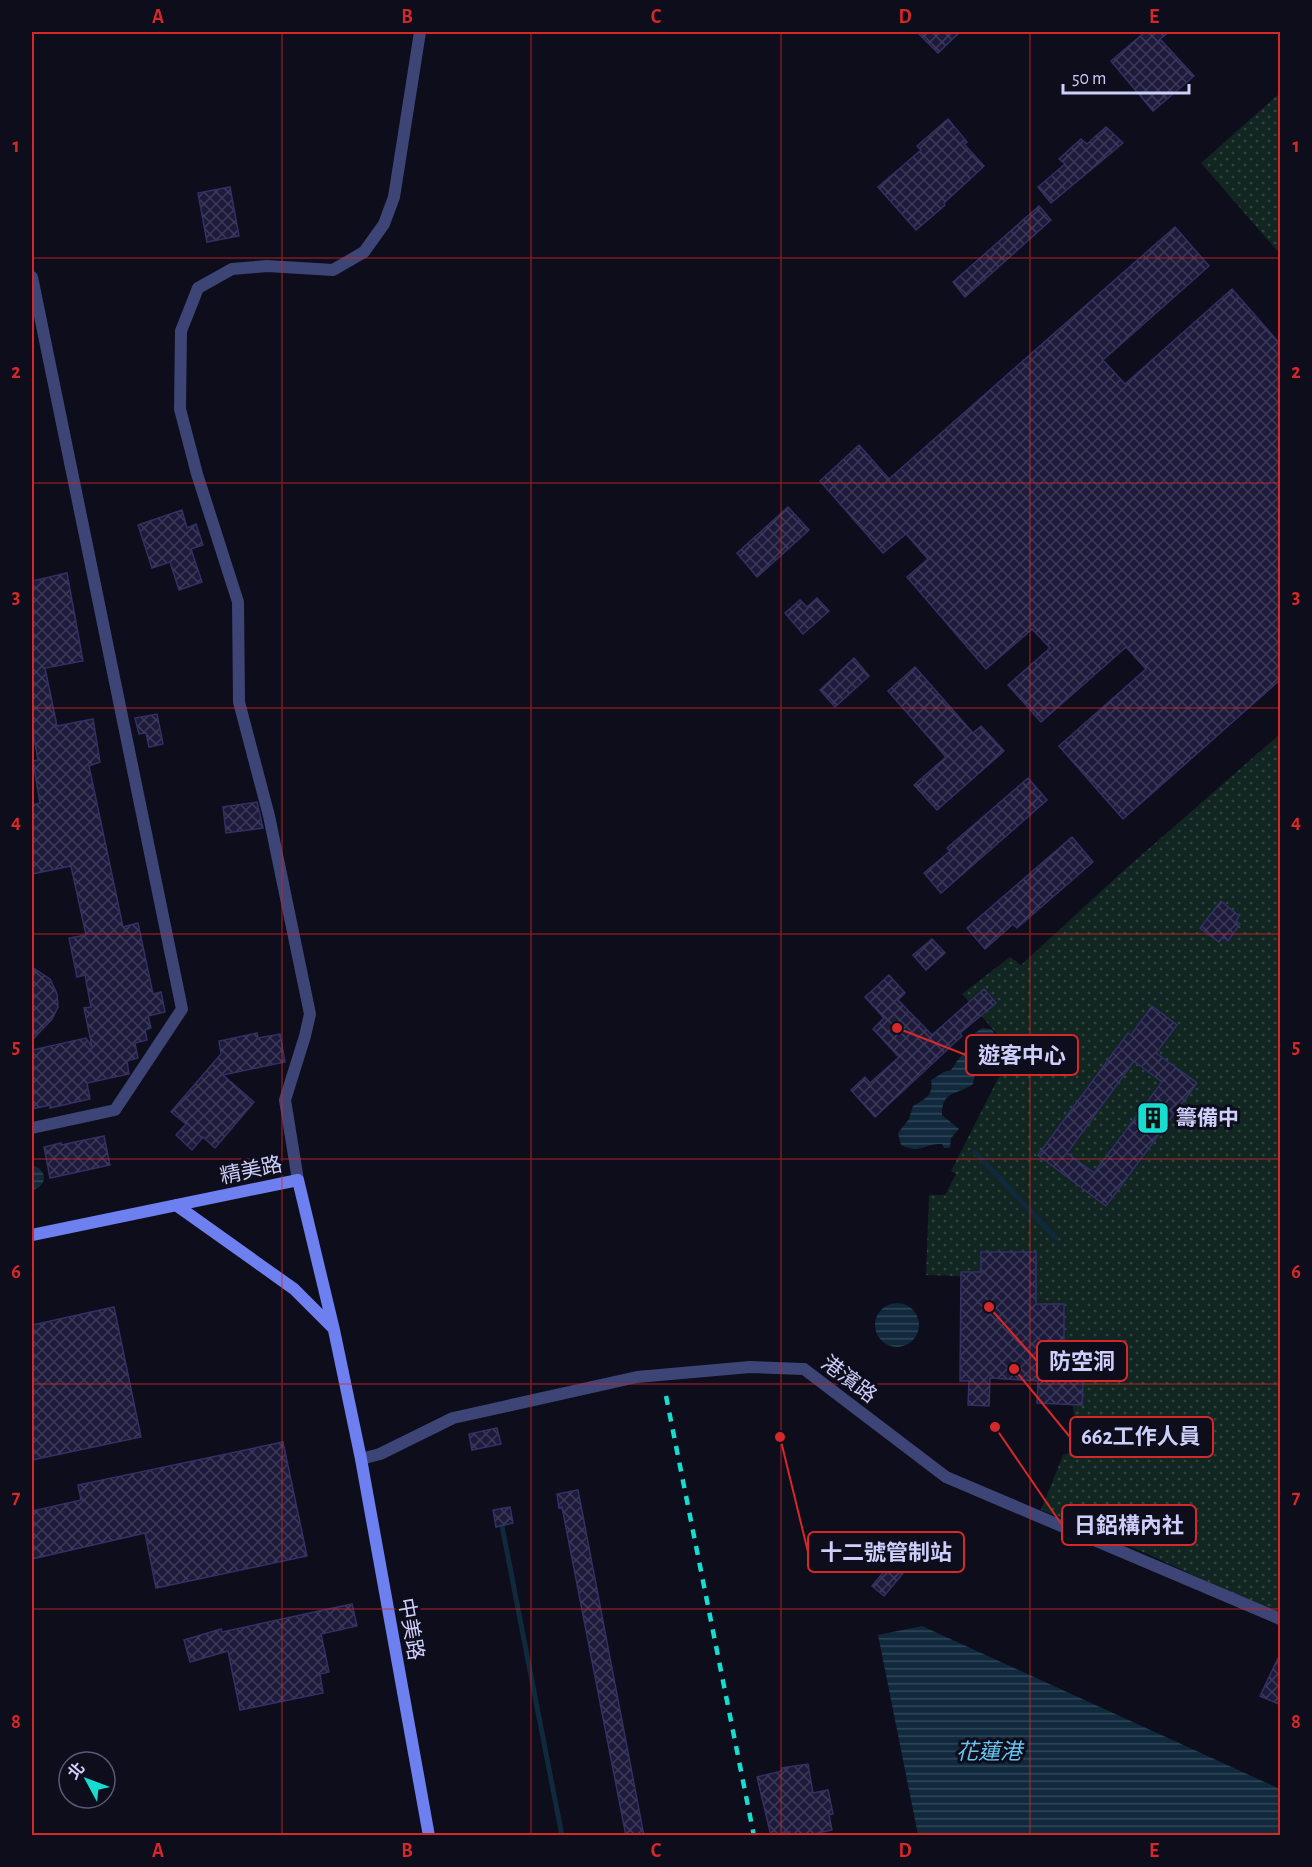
<svg xmlns="http://www.w3.org/2000/svg" width="1312" height="1867" font-family="'Alegreya Sans','Noto Sans TC',sans-serif">
<style>
.grass{fill:url(#grass-dots)}
.water{fill:url(#water-rules)}
.lines{fill:none;stroke-linecap:round;stroke-linejoin:round}
.stream{stroke:#11293c;stroke-width:5}
.building{fill:url(#building-cross-hatch);stroke:#323064;stroke-width:1.5;fill-rule:evenodd}
.minor{stroke:#3d4476;stroke-width:12}
.secondary{stroke:#6e80f0;stroke-width:12}
.rail{stroke:#17ddd1;stroke-width:4.5;stroke-dasharray:9 8;stroke-linecap:butt}
.grid{fill:none;stroke:#d62828;stroke-width:1.5;stroke-opacity:0.55}
.labels{text-anchor:middle;stroke-width:6;stroke-linejoin:round;paint-order:stroke}
.poi-label{font-size:21px;font-weight:bold;fill:#cdcffa;stroke:#0d0d1c;text-anchor:start}
.street-label{font-size:21px;fill:#cdcffa;stroke:#0d0d1c}
.water-label{font-size:22px;font-style:italic;fill:#66c6ef;stroke:#0d0d1c}
.leader{fill:none;stroke:#d62828;stroke-width:2}
.callout-dot{fill:#d62828;stroke:#0d0d1c;stroke-width:2}
.callout{fill:#0d0d1c;stroke:#d62828;stroke-width:2}
.callout-label{font-size:22px;text-anchor:middle;font-weight:bold;fill:#cdcffa}
.neatline{fill:none;stroke:#d62828;stroke-width:2}
.grid-label{font-size:20px;text-anchor:middle;font-weight:bold;fill:#d62828}
</style>
<defs>
<pattern id="grass-dots" width="8" height="8" patternUnits="userSpaceOnUse" patternTransform="scale(1.5)"><rect width="8" height="8" fill="#112521"/><path d="M2 2h.1M6 6h.1" fill="none" stroke="#324442" stroke-width="1.8" stroke-linecap="round"/></pattern>
<pattern id="water-rules" width="6" height="5" patternUnits="userSpaceOnUse" patternTransform="scale(1.5)"><rect width="6" height="5" fill="#11293c"/><path d="M0 2.5h6" fill="none" stroke="#324759"/></pattern>
<pattern id="building-cross-hatch" width="8" height="8" patternUnits="userSpaceOnUse" patternTransform="scale(1.5)"><rect width="8" height="8" fill="#1d1b3b"/><path d="M0 0l8 8M0 8l8-8" fill="none" stroke="#3d3b58"/></pattern>
</defs>
<rect width="100%" height="100%" fill="#0d0d1c"/>
<path class="grass" d="M1280,93V254L1201,163Z
M1280,734V1615L1143,1552L1041,1510L1063,1455L1095,1444L1075,1422L1070,1386L1041,1335L1013,1278L926,1275L929,1195H945L956,1174L951,1171L1012,1051L962,994L1010,957L1021,965L1122,872Z"/>
<path class="water" d="M982,1028L991,1029L998,1037C998,1050 991,1052 980,1056L977,1062L973,1084C957,1096 942,1089 942,1115L959,1129L951,1138L950,1148H944L942,1144C924,1143 920,1155 901,1145L898,1133L909,1119L913,1106C925,1099 934,1095 931,1080L944,1072L951,1070L957,1061L976,1039L975,1033Z
M32,1166C47,1168 49,1186 32,1190Z
M875 1325a22 22 0 1 1 44 0a22 22 0 1 1-44 0Z
M922,1626L1280,1789V1835H918L878,1635Z"/>
<g class="lines">
<path class="stream" d="M975,1152L1056,1238
M502,1526L562,1836"/>
</g>
<path class="building" d="M917,32H960L938,53Z
M1145,32H1169L1160,39L1194,76L1153,111L1111,61Z
M948,119L967,142L964,144L984,166L944,203L945,205L916,230L878,187L921,150L917,146Z
M1106,127L1123,143L1051,203L1038,187L1065,164L1059,159L1081,139L1087,144Z
M230,187L239,236L207,242L198,193Z
M1039,206L1051,220L965,297L953,282Z
M1175,227L1209,266L1103,360L1125,384L1232,289L1281,345V679L1123,819L1059,746L1146,669L1126,647L1041,722L1008,685L1050,648L1032,629L986,669L907,577L928,559L906,534L883,553L820,481L859,445L889,479Z
M788,507L809,530L757,577L737,553Z
M182,510L187,528L196,524L203,545L191,549L202,582L179,590L170,562L152,568L138,525Z
M67,573L83,661L45,668L57,726L93,719L100,762L89,766L123,927L138,923L153,994L161,992L165,1012L148,1016L151,1028L145,1030L147,1040L135,1043L138,1058L127,1061L129,1074L87,1083L90,1099L50,1108V1105L32,1109V1050L86,1038L92,1047L84,1008L91,1007L85,975L77,977L69,938L86,935L71,866L32,874V805L40,803L33,761L38,760L32,727V581Z
M817,598L829,611L803,634L785,613L800,600L807,607Z
M854,658L869,676L835,707L820,690Z
M915,667L973,733L981,726L1004,751L937,810L914,785L946,757L888,691Z
M157,714L163,744L149,747L146,733L139,734L135,718Z
M1028,778L1047,800L941,893L924,873L950,851L947,848Z
M257,802L263,828L226,833L223,807Z
M1072,837L1093,862L1017,928L1013,924L985,949L967,928Z
M1221,901L1239,916L1236,921L1240,924L1228,941L1223,937L1219,942L1200,928Z
M932,939L945,953L926,970L913,955Z
M32,967L50,979L57,994L58,1007L52,1019L32,1040Z
M889,975L905,993L898,1000L932,1035L984,989L996,1003L960,1033L962,1036L875,1117L851,1090L865,1077L870,1083L899,1057L873,1029L884,1018L865,997Z
M1152,1006L1177,1025L1156,1053L1197,1083L1106,1206L1038,1155L1128,1033L1131,1035ZM1134,1061L1162,1082L1094,1173L1067,1153Z
M257,1033L258,1038L280,1034L285,1062L223,1075L254,1102L215,1148L203,1137L192,1150L176,1135L186,1124L171,1112L221,1054L219,1041Z
M104,1136L110,1165L50,1178L44,1147L61,1143V1145Z
M981,1252H1036V1304H1064V1363H1084L1082,1405L1037,1403L1038,1381L990,1378L989,1406L968,1405L969,1381H960L961,1272H981Z
M114,1307L141,1437L32,1460V1325Z
M497,1428L501,1444L472,1450L469,1434Z
M283,1442L307,1556L156,1588L145,1533L32,1559V1511L81,1500L78,1485Z
M578,1490L644,1836H626L562,1507L559,1508L557,1494Z
M510,1507L513,1523L496,1527L493,1510Z
M892,1562L904,1572L884,1596L872,1586Z
M352,1604L357,1626L321,1634L329,1672L320,1674L323,1693L240,1710L228,1651L190,1662L184,1640L221,1629L222,1632Z
M1281,1652V1705L1260,1696Z
M808,1764L813,1793L828,1790L833,1814L829,1815L832,1830L805,1836H791L790,1832L771,1836L757,1777L782,1771V1768Z"/>
<g class="lines">
<path class="minor" d="M32,277L182,1009L115,1110L32,1128
M298,1180L285,1100L305,1036L310,1014L269,816L239,702L238,602L197,474L180,409L181,331L198,288L232,269L267,266L333,270L364,252L384,224L394,197L420,32
M361,1459L380,1454L453,1418L637,1377L750,1367L804,1369L946,1477L1280,1619"/>
<path class="secondary" d="M176,1205L294,1289L333,1328
M32,1235L298,1180L334,1330L361,1459L429,1836"/>
<path class="rail" d="M666,1396L754,1836"/>
</g>
<path class="grid" d="M282,32V1836M531,32V1836M781,32V1836M1030,32V1836M32,258H1280M32,483H1280M32,708H1280M32,934H1280M32,1159H1280M32,1384H1280M32,1609H1280"/>
<defs>
<g id="building-square" transform="scale(1.725)"><rect x="-9" y="-9" width="18" height="18" rx="4" fill="#17ddd1" stroke="#0d0d1c"/><path d="M-4-6H4V6H1V3H-1V6H-4ZM-2.5-4.3h1.7v1.8h-1.7ZM.8-4.3h1.7v1.8H.8ZM-2.5-1h1.7V.8h-1.7ZM.8-1h1.7V.8H.8Z" fill="#111"/></g>
</defs>
<g fill-rule="evenodd">
<use href="#building-square" x="1153" y="1118"/>
</g>
<g class="labels">
<g class="poi-label">
<text x="1176" y="1125">籌備中</text>
</g>
<g class="street-label">
<text transform="translate(251 1170) rotate(-12)" y="7">精美路</text>
<text transform="translate(849 1379) rotate(37)" y="7">港濱路</text>
<text transform="translate(411 1629) rotate(80)" y="7">中美路</text>
</g>
<g class="water-label">
<text x="989" y="1759">花蓮港</text>
</g>
</g>
<path class="leader" d="M897 1028L966 1055M989 1307L1037 1361M1014 1369L1070 1437M995 1427L1062 1525M780 1437L808 1552"/>
<g class="callout-dot">
<circle cx="897" cy="1028" r="6"/>
<circle cx="989" cy="1307" r="6"/>
<circle cx="1014" cy="1369" r="6"/>
<circle cx="995" cy="1427" r="6"/>
<circle cx="780" cy="1437" r="6"/>
</g>
<g class="callout">
<rect x="966" y="1035" width="112" height="40" rx="6"/>
<rect x="1037" y="1341" width="90" height="40" rx="6"/>
<rect x="1070" y="1417" width="143" height="40" rx="6"/>
<rect x="1062" y="1505" width="134" height="40" rx="6"/>
<rect x="808" y="1532" width="156" height="40" rx="6"/>
</g>
<g class="callout-label">
<text x="1022" y="1063">遊客中心</text>
<text x="1082" y="1369">防空洞</text>
<text x="1141" y="1444">662工作人員</text>
<text x="1129" y="1533">日鋁構內社</text>
<text x="886" y="1560">十二號管制站</text>
</g>
<rect width="1312" height="1867" fill="none" stroke="#0d0d1c" stroke-width="66"/>
<g transform="translate(87 1780) rotate(311)"><circle r="28" fill="#0d0d1c" stroke="#5a5b75" stroke-width="1.5"/>
<path d="M0-4.5L10 22L0 15L-10 22Z" fill="#17ddd1"/>
<text y="-9" font-size="16" font-weight="bold" text-anchor="middle" fill="#cdcffa">北</text>
</g>
<path d="M1063 84v9h126v-9" fill="none" stroke="#cdcffa" stroke-width="3"/>
<text x="1072" y="84" font-size="18" fill="#cdcffa" stroke="#0d0d1c" stroke-width="4.5" paint-order="stroke">50 m</text>
<rect x="33" y="33" width="1246" height="1801" class="neatline"/>
<g class="grid-label">
<text x="158" y="23">A</text>
<text x="407" y="23">B</text>
<text x="656" y="23">C</text>
<text x="905" y="23">D</text>
<text x="1154" y="23">E</text>
<text x="16" y="152">1</text>
<text x="1296" y="152">1</text>
<text x="16" y="378">2</text>
<text x="1296" y="378">2</text>
<text x="16" y="603">3</text>
<text x="1296" y="603">3</text>
<text x="16" y="828">4</text>
<text x="1296" y="828">4</text>
<text x="16" y="1053">5</text>
<text x="1296" y="1053">5</text>
<text x="16" y="1278">6</text>
<text x="1296" y="1278">6</text>
<text x="16" y="1503">7</text>
<text x="1296" y="1503">7</text>
<text x="16" y="1728">8</text>
<text x="1296" y="1728">8</text>
<text x="158" y="1857">A</text>
<text x="407" y="1857">B</text>
<text x="656" y="1857">C</text>
<text x="905" y="1857">D</text>
<text x="1154" y="1857">E</text>
</g>
</svg>
